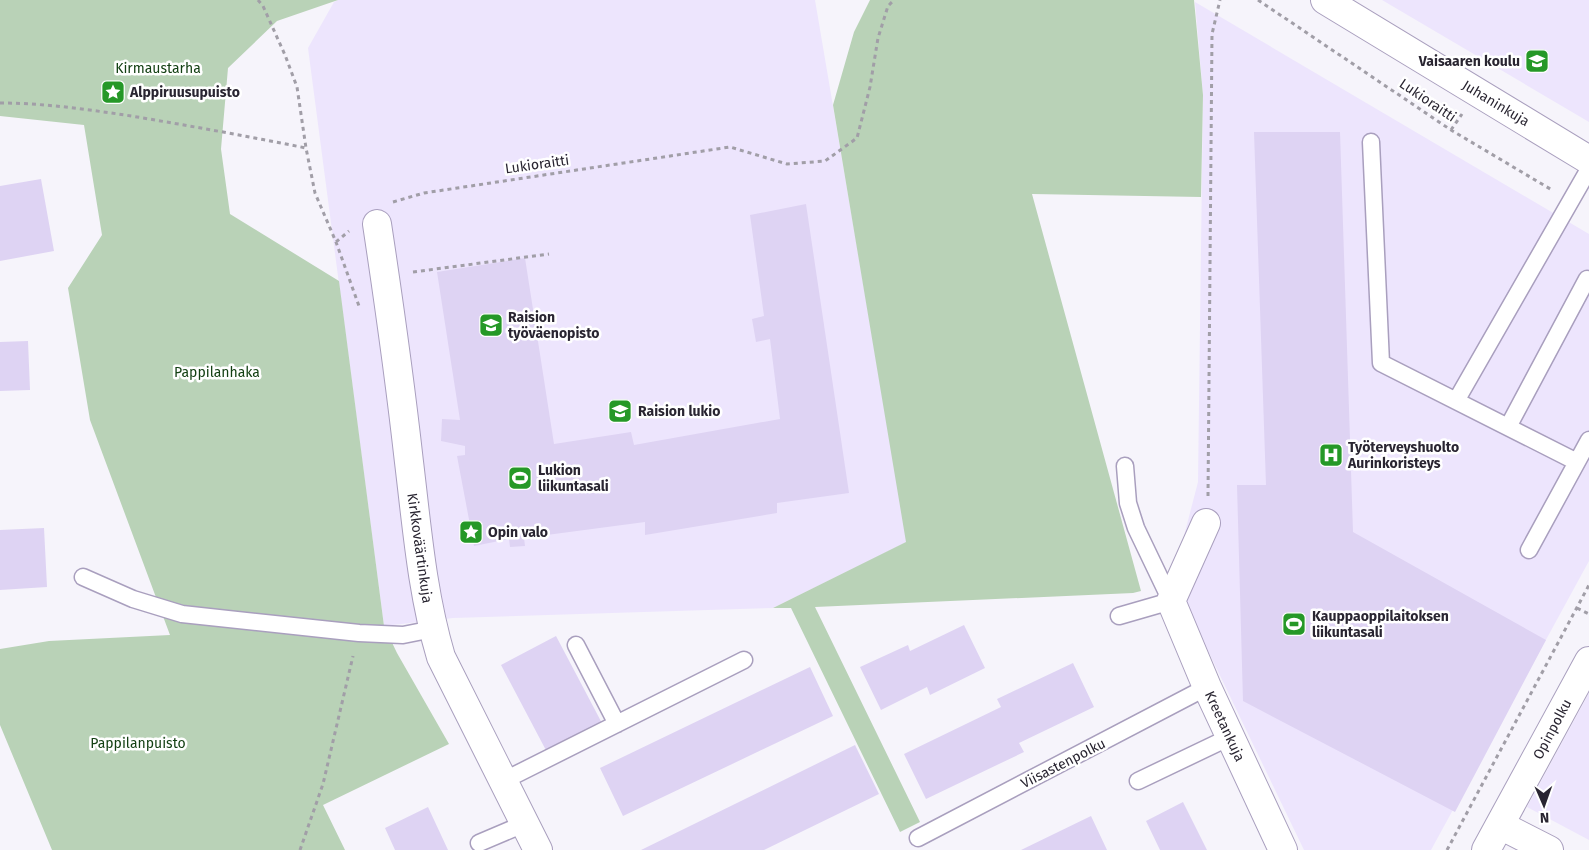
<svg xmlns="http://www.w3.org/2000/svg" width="1589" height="850" font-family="'Fira Sans',sans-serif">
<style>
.built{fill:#ede5fd}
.green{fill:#b9d2b7}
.building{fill:#ded3f3}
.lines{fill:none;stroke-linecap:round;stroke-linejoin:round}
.lane-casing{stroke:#a99fbe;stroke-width:19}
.street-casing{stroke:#a99fbe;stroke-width:30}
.path{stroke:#a19ea7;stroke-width:3;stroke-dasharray:4 4;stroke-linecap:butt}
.lane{stroke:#fff;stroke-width:16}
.street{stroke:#fff;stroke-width:28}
.labels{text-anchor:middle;stroke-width:5;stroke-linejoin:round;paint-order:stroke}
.poi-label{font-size:14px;font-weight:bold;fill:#292531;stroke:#fff;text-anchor:start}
.park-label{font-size:14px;fill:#134013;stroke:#fff}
.street-label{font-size:14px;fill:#292531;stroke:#fff}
</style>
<rect width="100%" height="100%" fill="#f6f4fb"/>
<path class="built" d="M338,0H815L907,542L773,608L453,618L384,626L308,48L334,2Z
M1382,0H1589V122Z
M1195,2L1589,234V561L1431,850H1304L1173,578L1198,482L1203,95Z
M1589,693V840L1527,807Z"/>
<path class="green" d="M0,0H338L277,21L228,68L221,149L230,214L339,281L384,626L397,653L449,744L323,805L345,850H52L0,725V649L49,641L170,635L90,420L68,288L102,235L84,125L0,116Z
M870,0H1194L1203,95L1201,197L1032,194L1141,591L1133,593L815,607L920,822L900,832L791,608H773L906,542L833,105L854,32Z"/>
<path class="building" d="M1254,132H1340L1353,532L1546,640L1455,812L1243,701L1237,485H1266Z
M41,179L54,251L0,261V186Z
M806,204L849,493L777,503V513L645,535V522L524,538L525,546L510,547L509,539L474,546L457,456L465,455V446L441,441L442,419L460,420L437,272L525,258L554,444L631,432L634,445L780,419L770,339L756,342L752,319L764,316L750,215Z
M28,341L30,390L0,391V342Z
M44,528L47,587L0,590V530Z
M964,625L985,668L930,695L927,687L881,710L860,667L908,645L910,651Z
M556,636L604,727L549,756L501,665Z
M1073,663L1094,707L1019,743L1024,752L926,799L904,754L1001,707L997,699Z
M810,667L833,716L623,816L600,768Z
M855,745L879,794L764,850H641Z
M1183,802L1207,850H1160L1146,821Z
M428,807L448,850H395L385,828Z
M1091,816L1107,850H1021Z"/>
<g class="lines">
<g class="lane-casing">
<path id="lane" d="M1371,142L1381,363L1577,462
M1456,401L1589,169
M1508,427L1587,279
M1529,550L1589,440
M83,577L133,599L182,614L359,633L403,635L433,629
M1119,616L1171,601L1136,528L1128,503L1125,466
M576,645L617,724
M503,781L744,660
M1138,781L1230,737
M918,838L1207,687
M479,843L524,824"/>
</g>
<g class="street-casing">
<path id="street" d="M1325,0L1589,160
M377,224C389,303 400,382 409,462C417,528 422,593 441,657L538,850
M1206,523L1171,601L1207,687L1283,850
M1500,825L1549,850
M1486,850L1589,661"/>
</g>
<path class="path" d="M258,0L263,6L285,55L297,87L306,148L315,193L336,242L359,306
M1258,0L1451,130L1552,190
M0,103C42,103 84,109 125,115C186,125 246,136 306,148
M1451,130L1462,114
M393,202L424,193L730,147L787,164L825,161L857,138L870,87L878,38L888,6L894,0
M336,242L349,231
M413,272L549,254
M1208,496L1212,34L1220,0
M1577,608L1589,614
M300,850L323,784L353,656
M1447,850L1589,585"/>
<use href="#lane" class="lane"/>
<use href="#street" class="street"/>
</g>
<defs>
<g id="school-square" transform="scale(1.25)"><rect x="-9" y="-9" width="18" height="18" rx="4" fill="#259827" stroke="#fff"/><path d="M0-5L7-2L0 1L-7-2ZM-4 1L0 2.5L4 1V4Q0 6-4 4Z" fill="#fff"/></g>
<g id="sight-square" transform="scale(1.25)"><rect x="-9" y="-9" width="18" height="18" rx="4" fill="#259827" stroke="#fff"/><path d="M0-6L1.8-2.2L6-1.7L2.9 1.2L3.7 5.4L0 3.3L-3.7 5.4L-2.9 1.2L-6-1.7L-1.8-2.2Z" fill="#fff"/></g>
<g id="hospital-square" transform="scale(1.25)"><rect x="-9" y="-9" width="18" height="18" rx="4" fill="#259827" stroke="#fff"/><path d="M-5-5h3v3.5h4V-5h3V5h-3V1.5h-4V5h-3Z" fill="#fff"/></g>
<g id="stadium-square" transform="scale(1.25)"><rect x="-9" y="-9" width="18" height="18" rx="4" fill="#259827" stroke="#fff"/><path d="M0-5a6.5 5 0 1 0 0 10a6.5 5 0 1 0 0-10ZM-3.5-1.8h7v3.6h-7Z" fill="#fff"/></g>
</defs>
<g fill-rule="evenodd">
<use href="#school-square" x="1537" y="61"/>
<use href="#sight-square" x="113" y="92"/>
<use href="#school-square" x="491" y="325"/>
<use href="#school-square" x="620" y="411"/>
<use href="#hospital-square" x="1331" y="455"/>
<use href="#stadium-square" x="520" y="478"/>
<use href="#sight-square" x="471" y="532"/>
<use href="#stadium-square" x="1294" y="624"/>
</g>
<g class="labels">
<g class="poi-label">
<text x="1520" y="66" text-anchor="end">Vaisaaren koulu</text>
<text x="130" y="97">Alppiruusupuisto</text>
<text x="508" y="322">Raision<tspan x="508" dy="16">työväenopisto</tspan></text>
<text x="638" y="416">Raision lukio</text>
<text x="1348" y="452">Työterveyshuolto<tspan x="1348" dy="16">Aurinkoristeys</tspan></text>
<text x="538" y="475">Lukion<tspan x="538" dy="16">liikuntasali</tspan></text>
<text x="488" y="537">Opin valo</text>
<text x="1312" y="621">Kauppaoppilaitoksen<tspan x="1312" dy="16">liikuntasali</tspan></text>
</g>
<g class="park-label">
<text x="158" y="73">Kirmaustarha</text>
<text x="217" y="377">Pappilanhaka</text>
<text x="138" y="748">Pappilanpuisto</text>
</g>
<g class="street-label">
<text transform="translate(1428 100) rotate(34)" y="5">Lukioraitti</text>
<text transform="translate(1496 103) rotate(31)" y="5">Juhaninkuja</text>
<text transform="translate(537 164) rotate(-8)" y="5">Lukioraitti</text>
<text transform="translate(420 548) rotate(82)" y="5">Kirkkoväärtinkuja</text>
<text transform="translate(1225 726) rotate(65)" y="5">Kreetankuja</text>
<text transform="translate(1552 729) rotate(-62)" y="5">Opinpolku</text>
<text transform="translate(1063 763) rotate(-27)" y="5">Viisastenpolku</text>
</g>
</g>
<g transform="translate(1544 805) rotate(178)" stroke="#ffffff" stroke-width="4" paint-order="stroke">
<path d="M0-4L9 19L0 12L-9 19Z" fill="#292531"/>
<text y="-8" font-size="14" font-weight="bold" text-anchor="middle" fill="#292531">N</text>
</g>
</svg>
